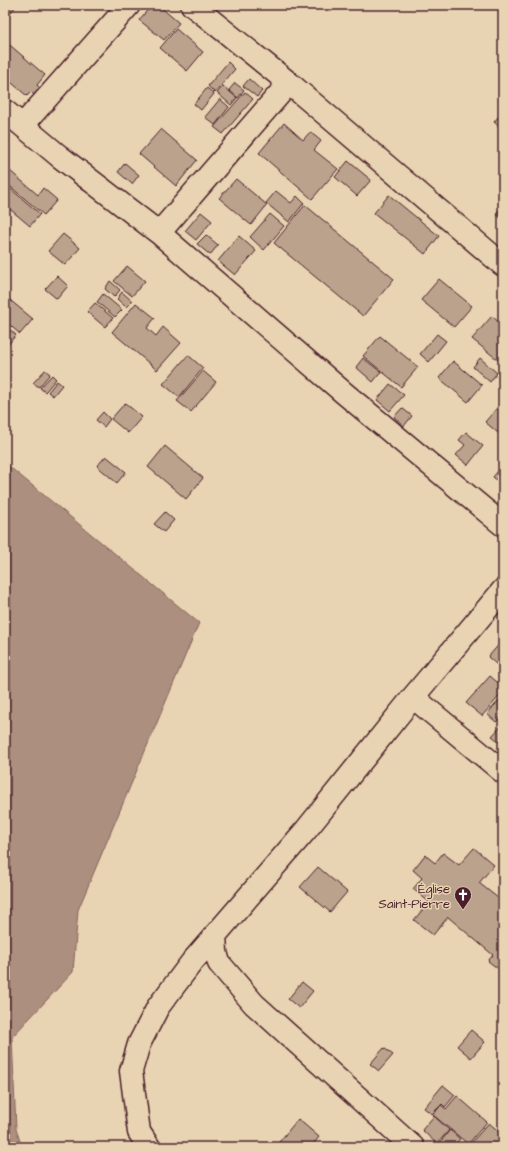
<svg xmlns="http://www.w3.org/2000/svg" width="508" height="1152" font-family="'Architects Daughter',sans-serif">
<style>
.water{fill:#ac8f7f;stroke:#85625d}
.building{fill:#bba28d;stroke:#4a1f2b}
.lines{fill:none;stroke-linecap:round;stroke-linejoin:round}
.minor-casing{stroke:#4a1f2b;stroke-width:25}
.minor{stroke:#e8d4b2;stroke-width:22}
.labels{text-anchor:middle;stroke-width:3;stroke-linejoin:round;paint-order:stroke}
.poi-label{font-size:13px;fill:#4a1f2b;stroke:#e8d4b2;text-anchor:end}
</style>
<rect width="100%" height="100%" fill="#e8d4b2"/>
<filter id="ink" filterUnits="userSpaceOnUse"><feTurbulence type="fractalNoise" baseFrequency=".025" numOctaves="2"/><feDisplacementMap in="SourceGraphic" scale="8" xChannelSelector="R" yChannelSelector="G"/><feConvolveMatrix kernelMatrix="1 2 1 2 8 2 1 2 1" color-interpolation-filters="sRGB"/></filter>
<g filter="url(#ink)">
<path class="water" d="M5,463L199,623L78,910L73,972L12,1037L16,1129L22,1147H5Z"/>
<path class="building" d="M5,5H17L5,19Z
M152,5H158L179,23L164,40L139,20Z
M176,29L203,52L187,71L160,48Z
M5,41L45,75L37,85L40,88L34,95L31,92L27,96L5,77Z
M228,62L235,69L215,93L208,86Z
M249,79L262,91L257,97L243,86Z
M235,83L244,90L238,98L229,90Z
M223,86L237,98L231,105L217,93Z
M207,88L214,94L201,110L194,104Z
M245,92L253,99L223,134L214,127Z
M220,99L229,107L215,125L205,117Z
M503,111V130L494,122Z
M284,123L303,140L310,132L321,141L314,150L338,169L312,199L259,153Z
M161,129L197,160L176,186L139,154Z
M348,161L371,180L357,196L335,177Z
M125,163L139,175L132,184L118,172Z
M10,171L38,195L43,188L57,200L44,215L5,182V177Z
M236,179L267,205L251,225L219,198Z
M5,184L40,214L30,226L5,205Z
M276,191L291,203L297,196L304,203L289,222L266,203Z
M389,195L439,236L425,254L374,213Z
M305,205L394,279L363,316L274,243Z
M503,205V220L496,214Z
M201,212L212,221L196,240L185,231Z
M270,214L284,226L264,250L250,237Z
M63,234L80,248L65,265L48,251Z
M206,235L218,245L210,255L197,244Z
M239,236L256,251L235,275L218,261Z
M127,266L145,281L132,296L114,281Z
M57,276L68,286L57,299L45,289Z
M439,279L472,306L454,327L421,300Z
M110,281L120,290L114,297L105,289Z
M122,292L132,301L126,307L117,299Z
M103,294L122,310L115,317L97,302Z
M5,296L33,319L20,334L5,321Z
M95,303L113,318L105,327L87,312Z
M136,303L155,318L147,328L156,336L163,327L181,343L157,370L112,332Z
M492,316L503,326V364L472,339Z
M5,326L16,335L6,347L5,346Z
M437,334L446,341L429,362L420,354Z
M380,336L418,367L401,387L363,356Z
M188,355L203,368L179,397L163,384Z
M363,358L381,372L373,382L356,367Z
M480,358L497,373L490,382L473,367Z
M453,361L482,385L468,402L439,378Z
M45,370L50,374L39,387L33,383Z
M203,371L216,382L191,412L177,401Z
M52,375L56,379L45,392L40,388Z
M57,381L62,385L53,396L48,392Z
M390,384L404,395L390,411L377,400Z
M502,402L503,403V437L485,422Z
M125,403L142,417L128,433L111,419Z
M402,408L412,416L404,426L394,417Z
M103,412L110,419L104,427L96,420Z
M466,432L483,446L468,465L456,455L465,445L459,440Z
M165,446L203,478L186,499L148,467Z
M106,456L126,472L117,483L97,466Z
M503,465V485L493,477Z
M165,512L174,520L164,532L154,524Z
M503,640V670L488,657Z
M490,676L503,687V692L482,716L466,703Z
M501,698L503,700V715L496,722L487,714Z
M503,724V745L492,736Z
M474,848L494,865L479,883L503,902V969L501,971L488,961L493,955L448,917L433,935L414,920L429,902L413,889L422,878L413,870L425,855L435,863L443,853L459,865Z
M318,867L347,892L330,912L300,887Z
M302,982L313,991L299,1008L288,999Z
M471,1030L485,1042L471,1058L457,1046Z
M384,1048L393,1055L379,1071L370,1064Z
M443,1085L455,1095L445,1107L442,1104L432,1114L424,1108Z
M457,1096L487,1122L468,1144L433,1115L441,1105L446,1109Z
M434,1116L449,1130L437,1144L422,1130Z
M298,1119L319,1137L311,1147H275Z
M489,1123L503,1135V1147H472L469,1145Z
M450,1130L460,1139L453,1147H441L438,1145Z"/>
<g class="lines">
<g class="minor-casing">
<path id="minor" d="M192,5L289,83L503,265
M5,111L59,156L159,233L344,393L503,525
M23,125L129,5
M159,233L289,83
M413,697L503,772
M215,935L216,952L219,963L254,1004L413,1147
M149,1147L139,1132L131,1071L139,1044L158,1007L192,962L306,830L413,697L503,590"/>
</g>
<use href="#minor" class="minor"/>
</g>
</g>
<defs>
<g id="church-pin" transform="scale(0.9)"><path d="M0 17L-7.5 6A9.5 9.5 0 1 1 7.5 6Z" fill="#4a1f2b" stroke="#e8d4b2"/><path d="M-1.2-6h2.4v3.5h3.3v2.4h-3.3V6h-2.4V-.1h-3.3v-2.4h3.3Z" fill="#fff"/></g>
</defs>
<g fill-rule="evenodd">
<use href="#church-pin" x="463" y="895"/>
</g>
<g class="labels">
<g class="poi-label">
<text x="450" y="893">Église<tspan x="450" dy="15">Saint-Pierre</tspan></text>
</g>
</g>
<rect width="508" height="1152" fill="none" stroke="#e8d4b2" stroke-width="20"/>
<rect x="10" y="10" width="488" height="1132" fill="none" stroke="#4a1f2b" stroke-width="1.5" filter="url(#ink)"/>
</svg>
